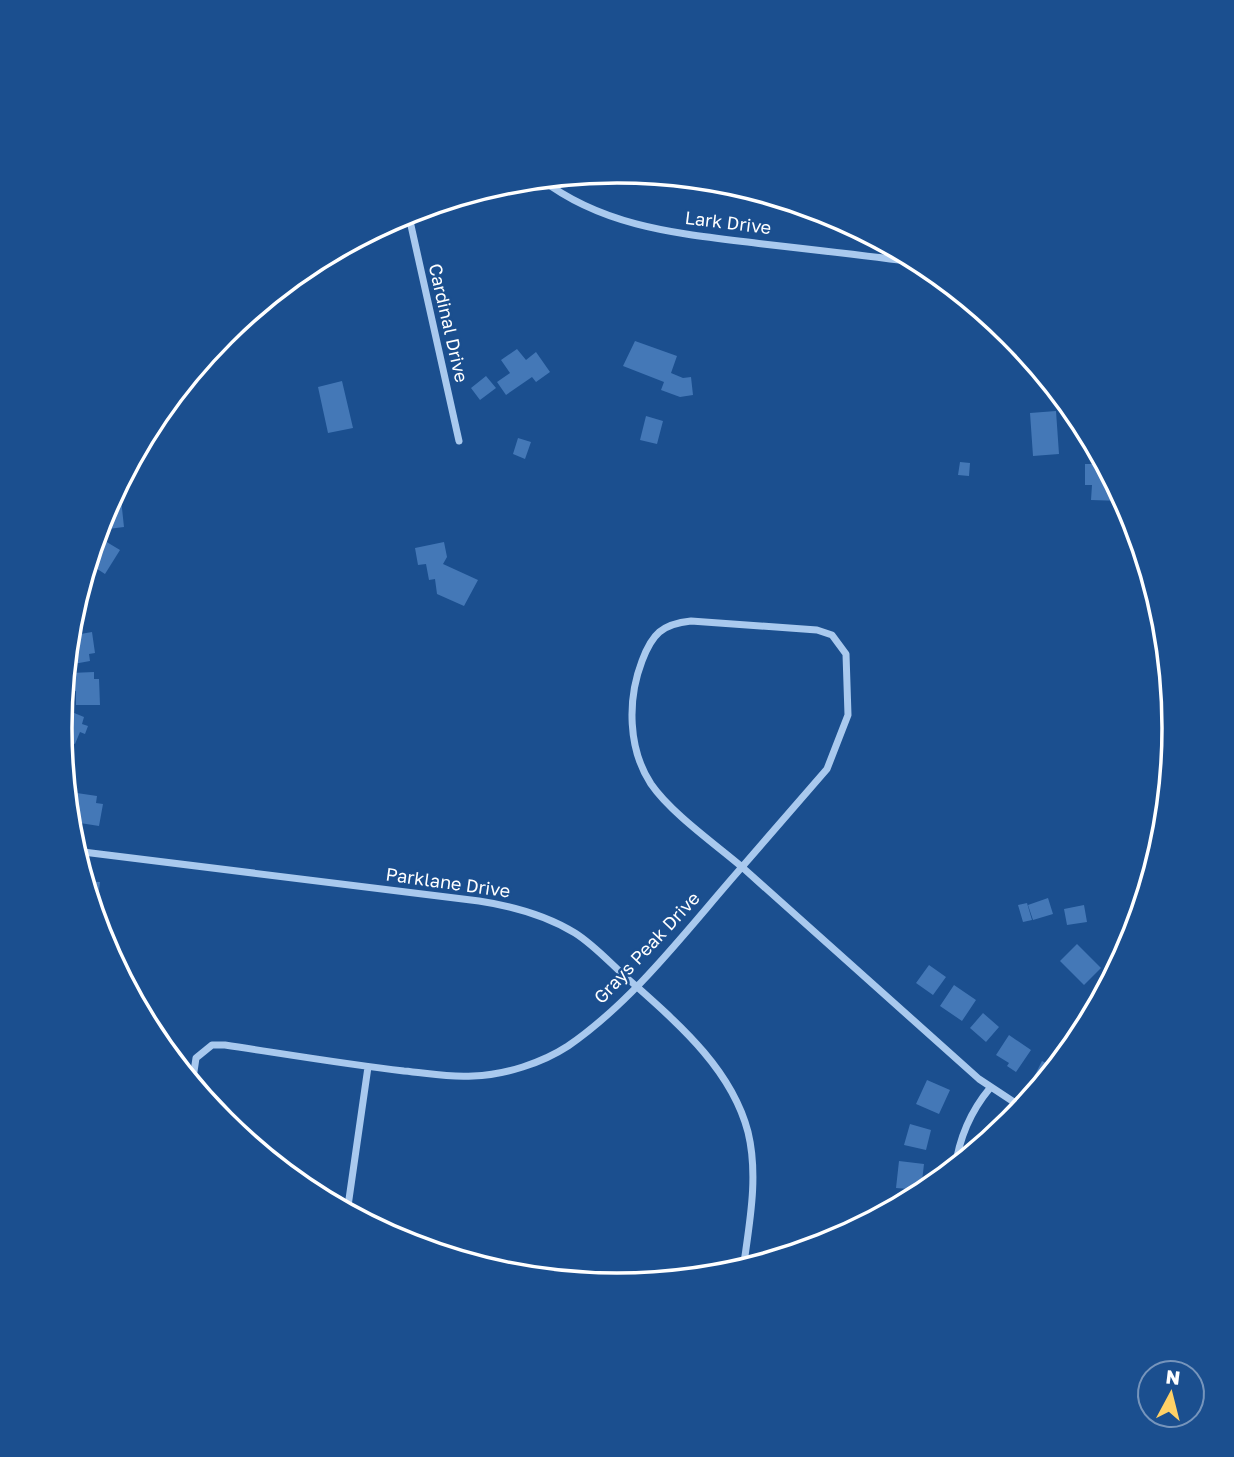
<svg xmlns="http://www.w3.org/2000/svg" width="1234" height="1457" font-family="'Golos Text',sans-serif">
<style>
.building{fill:#4478b7}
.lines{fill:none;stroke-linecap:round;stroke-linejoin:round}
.street{stroke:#a9c9ee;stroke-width:7}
.labels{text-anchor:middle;stroke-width:5;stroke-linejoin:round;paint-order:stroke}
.street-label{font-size:18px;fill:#fff;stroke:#1b4f8f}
.rim{fill:none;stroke:#fff;stroke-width:3.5}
</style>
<rect width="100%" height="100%" fill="#1b4f8f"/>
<path class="building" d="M640,173L658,175L657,186L639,183Z
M635,341L677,356L671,373L683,378L691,377L693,395L680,397L661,390L664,382L623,366Z
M517,349L526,360L536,352L550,372L536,382L532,377L506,395L497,382L510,373L501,360Z
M486,376L496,388L480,400L471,388Z
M342,381L353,428L328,433L318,387Z
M1056,411L1059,454L1033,456L1030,413Z
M646,416L663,421L657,444L640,440Z
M518,438L531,442L525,459L513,454Z
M1100,456L1122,497V501L1091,500L1092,485H1085V464H1100Z
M960,462L970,463L969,476L958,475Z
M121,499L124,527L100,530L102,515L110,500Z
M100,538L120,550L105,574L88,563L93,545L95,546Z
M444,542L447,557L443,564L478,580L464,606L437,594L435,579L429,580L426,564L418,565L415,548Z
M78,594L85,610L79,613L82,619L70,625Z
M92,632L95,653L89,654L90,661L68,665L69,636Z
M94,672V679H99L100,705H76V691H71V673Z
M62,708L84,717L82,724L88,726L85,734L80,732L75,744L61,739Z
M1174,731L1172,754L1163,755L1161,732Z
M70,792L97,796L96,803L103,804L99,826L80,823L81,816L68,814Z
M83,881L100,882L97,910H92Z
M1048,898L1053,914L1033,920L1028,905Z
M1027,903L1032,920L1023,922L1018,905Z
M1084,905L1087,922L1067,925L1064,909Z
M1077,944L1101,968L1084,985L1060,961Z
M929,965L946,977L933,995L916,983Z
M954,985L976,1000L962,1021L940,1006Z
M983,1013L999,1027L986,1042L970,1028Z
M1009,1035L1031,1050L1016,1072L1007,1066L1009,1063L996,1055Z
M1042,1061L1056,1068L1042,1086L1032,1081Z
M927,1080L950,1090L939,1114L916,1104Z
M910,1124L931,1130L926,1150L904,1145Z
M899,1161L924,1164L921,1190L896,1188Z"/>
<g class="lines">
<path class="street" d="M541,179C606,229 684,234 763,244C816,250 869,256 922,263
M408,212L459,441
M691,621L817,630L832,635L846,654L848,715L827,769L742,867C715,844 671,813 651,784C628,749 627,700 642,661C652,634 662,624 691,621Z
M75,851L479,901C512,906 546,915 575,933C594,945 610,963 627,978C675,1021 731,1067 748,1132C759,1177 749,1225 743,1270
M192,1085L196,1058L212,1045H225C285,1054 344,1064 404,1071C427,1073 450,1078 473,1076C505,1075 542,1063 568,1046C635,1000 689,927 742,867L979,1079L1023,1108
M955,1169C959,1138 970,1112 990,1088
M347,1213L368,1067
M377,1230L439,1248L465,1262"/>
</g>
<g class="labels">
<g class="street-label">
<text transform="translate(728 223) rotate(7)" y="6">Lark Drive</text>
<text transform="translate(448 323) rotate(77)" y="6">Cardinal Drive</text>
<text transform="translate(448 883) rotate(8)" y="6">Parklane Drive</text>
<text transform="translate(647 948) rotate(-47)" y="6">Grays Peak Drive</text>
</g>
</g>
<path d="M0 0H1234V1457H0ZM72 728a545 545 0 1 1 1090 0a545 545 0 1 1-1090 0Z" fill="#1b4f8f" fill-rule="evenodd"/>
<path class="rim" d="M72 728a545 545 0 1 1 1090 0a545 545 0 1 1-1090 0Z"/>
<g transform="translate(1171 1394) rotate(7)"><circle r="33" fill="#1b4f8f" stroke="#7695bc" stroke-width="2"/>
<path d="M0-5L12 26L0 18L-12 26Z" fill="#ffd166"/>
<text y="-10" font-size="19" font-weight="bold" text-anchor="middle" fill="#ffffff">N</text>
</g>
</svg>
